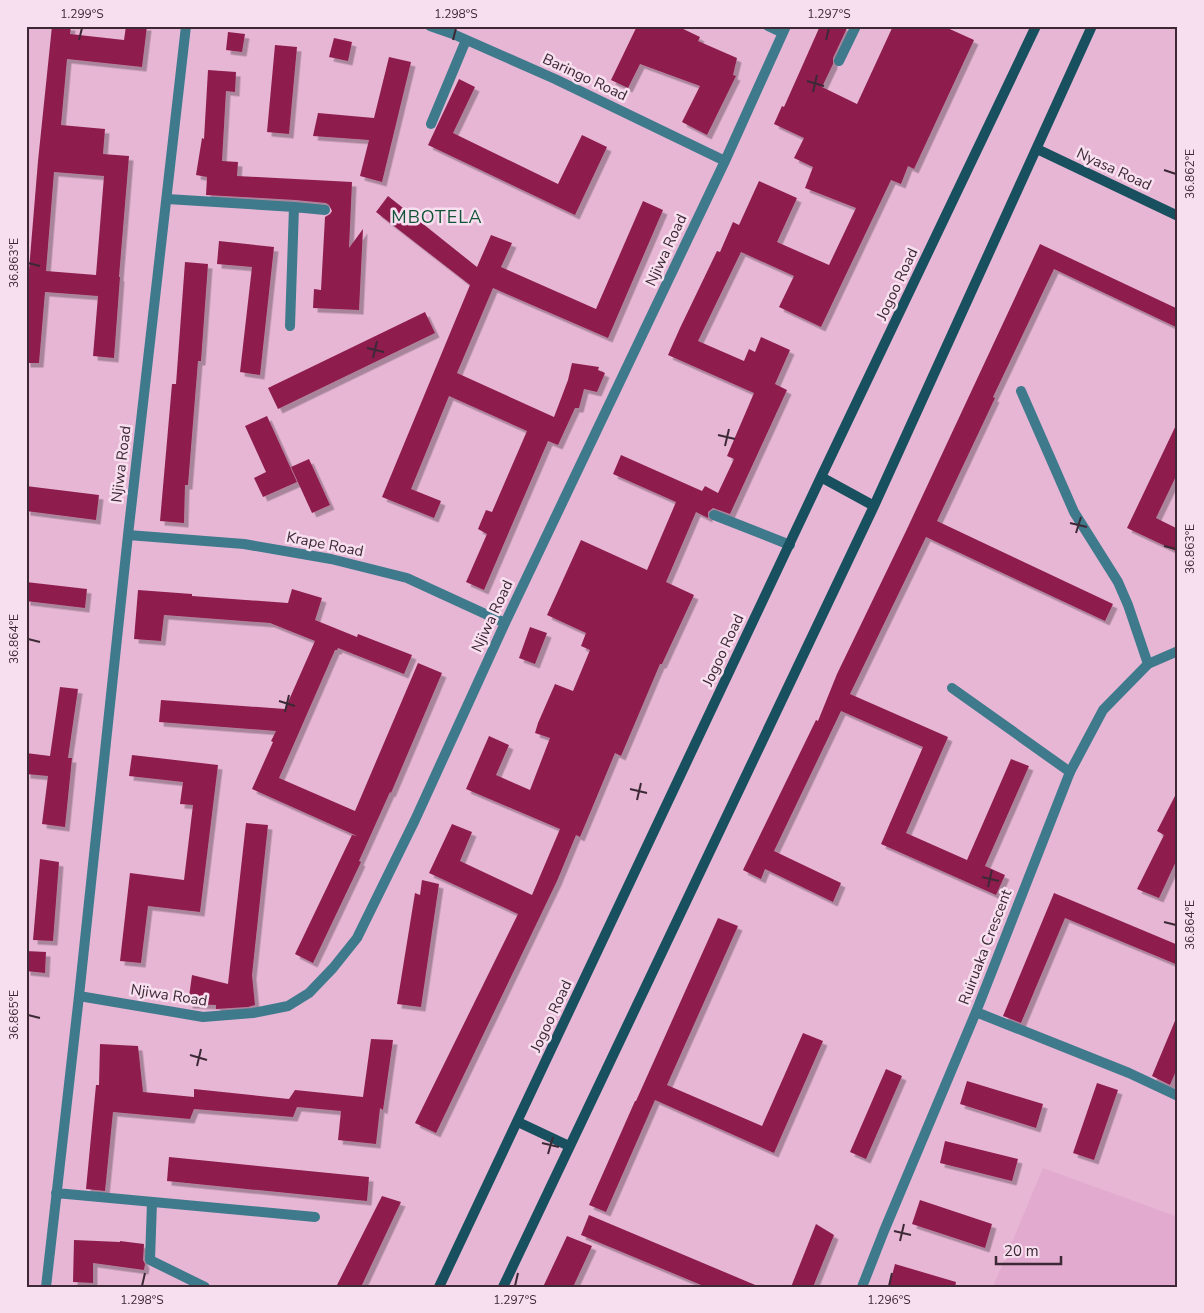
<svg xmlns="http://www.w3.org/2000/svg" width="1204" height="1313" font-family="'Nunito Sans',sans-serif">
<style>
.built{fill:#e2aace}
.building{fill:#8e1d4e;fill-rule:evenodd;filter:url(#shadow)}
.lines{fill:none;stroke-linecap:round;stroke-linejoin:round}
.lane{stroke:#3e7a8c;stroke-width:10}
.street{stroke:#3e7a8c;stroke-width:10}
.secondary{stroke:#18505f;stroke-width:10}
.ticks{fill:none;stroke:#3c2935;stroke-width:2}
.labels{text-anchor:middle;stroke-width:5;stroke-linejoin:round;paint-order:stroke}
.street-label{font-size:15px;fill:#3c2935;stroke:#f8dfef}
.quarter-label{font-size:18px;letter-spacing:1px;fill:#125438;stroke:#f8dfef}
.neatline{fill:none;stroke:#3c2935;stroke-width:2}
.ticks-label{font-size:12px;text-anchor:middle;fill:#3c2935}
</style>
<defs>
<filter id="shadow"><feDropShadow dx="4.5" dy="4.5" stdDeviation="0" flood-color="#0004"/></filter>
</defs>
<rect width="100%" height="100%" fill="#e7b6d5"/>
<path class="built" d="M1043,1168L1178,1217V1287H993Z"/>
<path class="building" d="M52,26H71L70,34L124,40L126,26H147L142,67L67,59L61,125L105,129L103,154L129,156L119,277H120L114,358L93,356L98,296L45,292L39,363H26V270H29L38,161ZM54,172L104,176L96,275L46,271Z
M637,26H677L700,37L698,41L737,58L733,75L736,76L707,135L682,122L700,86L640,64L628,88L611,80Z
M820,26H848L833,58V64L822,87L857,104L893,26H943L974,40L914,169L908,166L901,184L891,180L821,327L779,307L794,276L741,252L698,341L744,361L749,349L755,352L761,337L790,350L775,384L787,390L730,514L713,508L708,512V518L696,512L666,582L694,595L662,664H660L621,756L615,753L580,837L576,835L557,881L436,1133L415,1123L518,914L429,873L452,824L472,832L460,861L532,895L560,829L466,789L489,736L509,745L496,775L530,790L550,738L535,733L538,723L555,684L573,691L590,650L581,646L586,633L547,615L581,540L647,570L676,502L613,474L621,455L702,491L705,486L718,493L734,459L727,456L754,393L668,355L680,328L717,251L720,252L733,222L739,225L759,181L797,198L777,242L829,265L856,208L805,188L813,167L794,158L804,138L774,124L782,106L784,107Z
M228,32L245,34L242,52L226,50Z
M334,38L352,42L348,61L329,57Z
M275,45L297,47L289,134L267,132Z
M389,57L411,62L382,182L360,176L369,140L313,136L318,113L374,118Z
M208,70L236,72L235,92L226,91L222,161L238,162L237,176L352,182L349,248L363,229L359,310L313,308L314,289L321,290L325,217L330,214L332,211L329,205L326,203L295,200L206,195L207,177L196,175L202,138L204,139Z
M459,79L475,87L453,133L558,184L582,135L607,147L575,215L428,145Z
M388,196L477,267L491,235L512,243L501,267L596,309L643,201L663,210L608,338L493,288L457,373L554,417L568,380L572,363L599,367L598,370L605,373L597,392L584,389L579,408H575L558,445L548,441L484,590L466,582L487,534L478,529L486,510L492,512L527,431L449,396L411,489L441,501L434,518L382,497L470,285L376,212Z
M219,241L274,247L260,375L240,372L252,267L217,264Z
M1040,244L1178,309V328L1054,269L993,397L995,398L937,521L1113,604L1105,621L926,537L850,694L948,737L906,833L967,860L1011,759L1029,766L985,866L1005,875L996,895L881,844L923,747L841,711L774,851L841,883L833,902L765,869L761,879L743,870L816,720L818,721L837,674L907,529Z
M185,262L208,264L201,361H198L188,485H185L184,523L160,521L172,384H176Z
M425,312L435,333L278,409L268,388Z
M267,416L297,482L263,497L254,478L266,472L245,426Z
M1178,421V472L1156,518L1178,529V552L1127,528Z
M309,459L330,505L312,513L291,467Z
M26,486L99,495L96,520L26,511Z
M26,582L87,589L85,608L26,601Z
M292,589L322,598L315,620L357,637L358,634L412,655L404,674L338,648L337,650H335L279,778L355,811L418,663L442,673L391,793L390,792L359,861L361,862L313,963L295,954L352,835L357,836L252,789L273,742L271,741L276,731L159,722L161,700L285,709L315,641L270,623L164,615L161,641L134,639L138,590L192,594V596L288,603Z
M530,627L547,633L535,664L519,658Z
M60,687L78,689L68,758H72L65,827L42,824L48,776L26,774V753L50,756Z
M132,755L218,765L200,912L148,906L141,963L120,961L130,873L184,880L193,805L180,804L183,782L129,776Z
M1178,790V857L1159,898L1137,889L1164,835L1157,831Z
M246,823L268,825L252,975L255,1005L248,1007L216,1009V1005L188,1004L192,975L228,984Z
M40,859L59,862L53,941L33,940Z
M422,880L439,884L421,1007L397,1004L415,893L420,895Z
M1054,893L1178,945V965L1065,918L1021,1023L1003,1016Z
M718,918L738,926L667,1085L762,1126L803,1033L823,1041L774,1153L655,1100L606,1212L589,1205L635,1101H636Z
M26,951L46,952L45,973L26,971Z
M1177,1016L1178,1066L1170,1085L1152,1076Z
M371,1039L393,1040L383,1110L380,1108L376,1144L338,1140L341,1111L297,1107L293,1117L194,1109L190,1119L113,1112L105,1191L86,1189L96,1085H99L100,1044L138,1046L143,1092L194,1097V1089L289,1099L295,1090L363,1097Z
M886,1069L902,1076L866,1159L850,1152Z
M967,1081L1043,1104L1036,1128L960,1104Z
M1097,1083L1118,1090L1094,1160L1073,1153Z
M945,1141L1018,1159L1012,1181L940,1163Z
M169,1157L369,1177L367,1201L167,1181Z
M382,1196L401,1202L361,1287H336Z
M920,1200L992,1224L985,1248L912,1224Z
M589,1215L760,1287H706L581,1235Z
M816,1224L834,1235L813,1287H791Z
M567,1236L592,1246L573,1287H543Z
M74,1240L120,1242V1241L144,1244L143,1260L145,1264L144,1270L93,1263V1283L73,1282Z
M895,1264L956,1282L955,1287H889Z"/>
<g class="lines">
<path class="lane" d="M839,61L856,26
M167,199L294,207L325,210
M290,326L294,207
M1021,391L1074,512L1118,582L1128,605L1148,664
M714,515L790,545
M952,688L1070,772"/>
<path class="street" d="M430,26L453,34L555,79L725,161
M768,26L783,33
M431,124L466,40
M128,535L244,544L331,559L407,578L505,623
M79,996L203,1017L253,1013L288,1006L309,993L333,968L357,938L415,820L505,623L725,161L786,26
M976,1012L1129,1073L1178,1096
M56,1193L315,1217
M152,1202L150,1260L205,1287
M46,1287L79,996L128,535L186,26
M862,1287L884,1231L976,1012L1070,772L1103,710L1148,664L1178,651"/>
<path class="secondary" d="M1037,149L1178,216
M821,477L874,506
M518,1122L569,1146
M439,1287L821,477L1036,26
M503,1287L874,506L1092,26"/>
</g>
<path class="ticks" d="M79,40L82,28M453,40L456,28M826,40L829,28M807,81L824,86M813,92L817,75M1164,170L1176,174M28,263L40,266M367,348L384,352M373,358L377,341M718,435L735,439M725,446L729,429M1070,523L1087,527M1076,533L1081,517M1164,546L1176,549M28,639L40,642M279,701L295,706M285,712L289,695M630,789L647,793M637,800L641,783M982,877L999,881M988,887L992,870M1164,922L1176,925M28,1015L40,1018M190,1055L207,1060M197,1066L201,1049M542,1143L559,1147M548,1154L553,1137M894,1231L911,1235M900,1241L904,1224M142,1286L145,1273M515,1286L518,1273M889,1286L892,1273"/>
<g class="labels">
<g class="street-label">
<text transform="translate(585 77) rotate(25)" y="5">Baringo Road</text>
<text transform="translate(1114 169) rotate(25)" y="5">Nyasa Road</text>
<text transform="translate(666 250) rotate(-65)" y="5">Njiwa Road</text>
<text transform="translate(897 284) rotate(-65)" y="5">Jogoo Road</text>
<text transform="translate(121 464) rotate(-83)" y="5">Njiwa Road</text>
<text transform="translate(325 544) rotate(11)" y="5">Krape Road</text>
<text transform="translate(492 616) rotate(-65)" y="5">Njiwa Road</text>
<text transform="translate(723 650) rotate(-65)" y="5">Jogoo Road</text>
<text transform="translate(985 947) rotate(-69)" y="5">Ruiruaka Crescent</text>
<text transform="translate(169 995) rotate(9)" y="5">Njiwa Road</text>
<text transform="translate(551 1016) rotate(-65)" y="5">Jogoo Road</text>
</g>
<g class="quarter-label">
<text x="437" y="223">MBOTELA</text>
</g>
</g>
<rect width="1204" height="1313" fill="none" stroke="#f8dfef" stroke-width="55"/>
<path d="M996 1256v8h65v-8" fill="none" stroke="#3c2935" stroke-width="2.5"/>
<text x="1004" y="1256" font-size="15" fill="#3c2935" stroke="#f8dfef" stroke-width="4" paint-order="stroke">20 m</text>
<rect x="28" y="28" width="1148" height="1258" class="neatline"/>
<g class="ticks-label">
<text x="82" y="18">1.299°S</text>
<text x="456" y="18">1.298°S</text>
<text x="829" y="18">1.297°S</text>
<text transform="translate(1190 174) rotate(-90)" y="4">36.862°E</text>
<text transform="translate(14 263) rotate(-90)" y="4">36.863°E</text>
<text transform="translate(1190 549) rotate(-90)" y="4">36.863°E</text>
<text transform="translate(14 639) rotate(-90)" y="4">36.864°E</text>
<text transform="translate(1190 925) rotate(-90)" y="4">36.864°E</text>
<text transform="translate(14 1015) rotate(-90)" y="4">36.865°E</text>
<text x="142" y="1304">1.298°S</text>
<text x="515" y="1304">1.297°S</text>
<text x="889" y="1304">1.296°S</text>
</g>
</svg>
